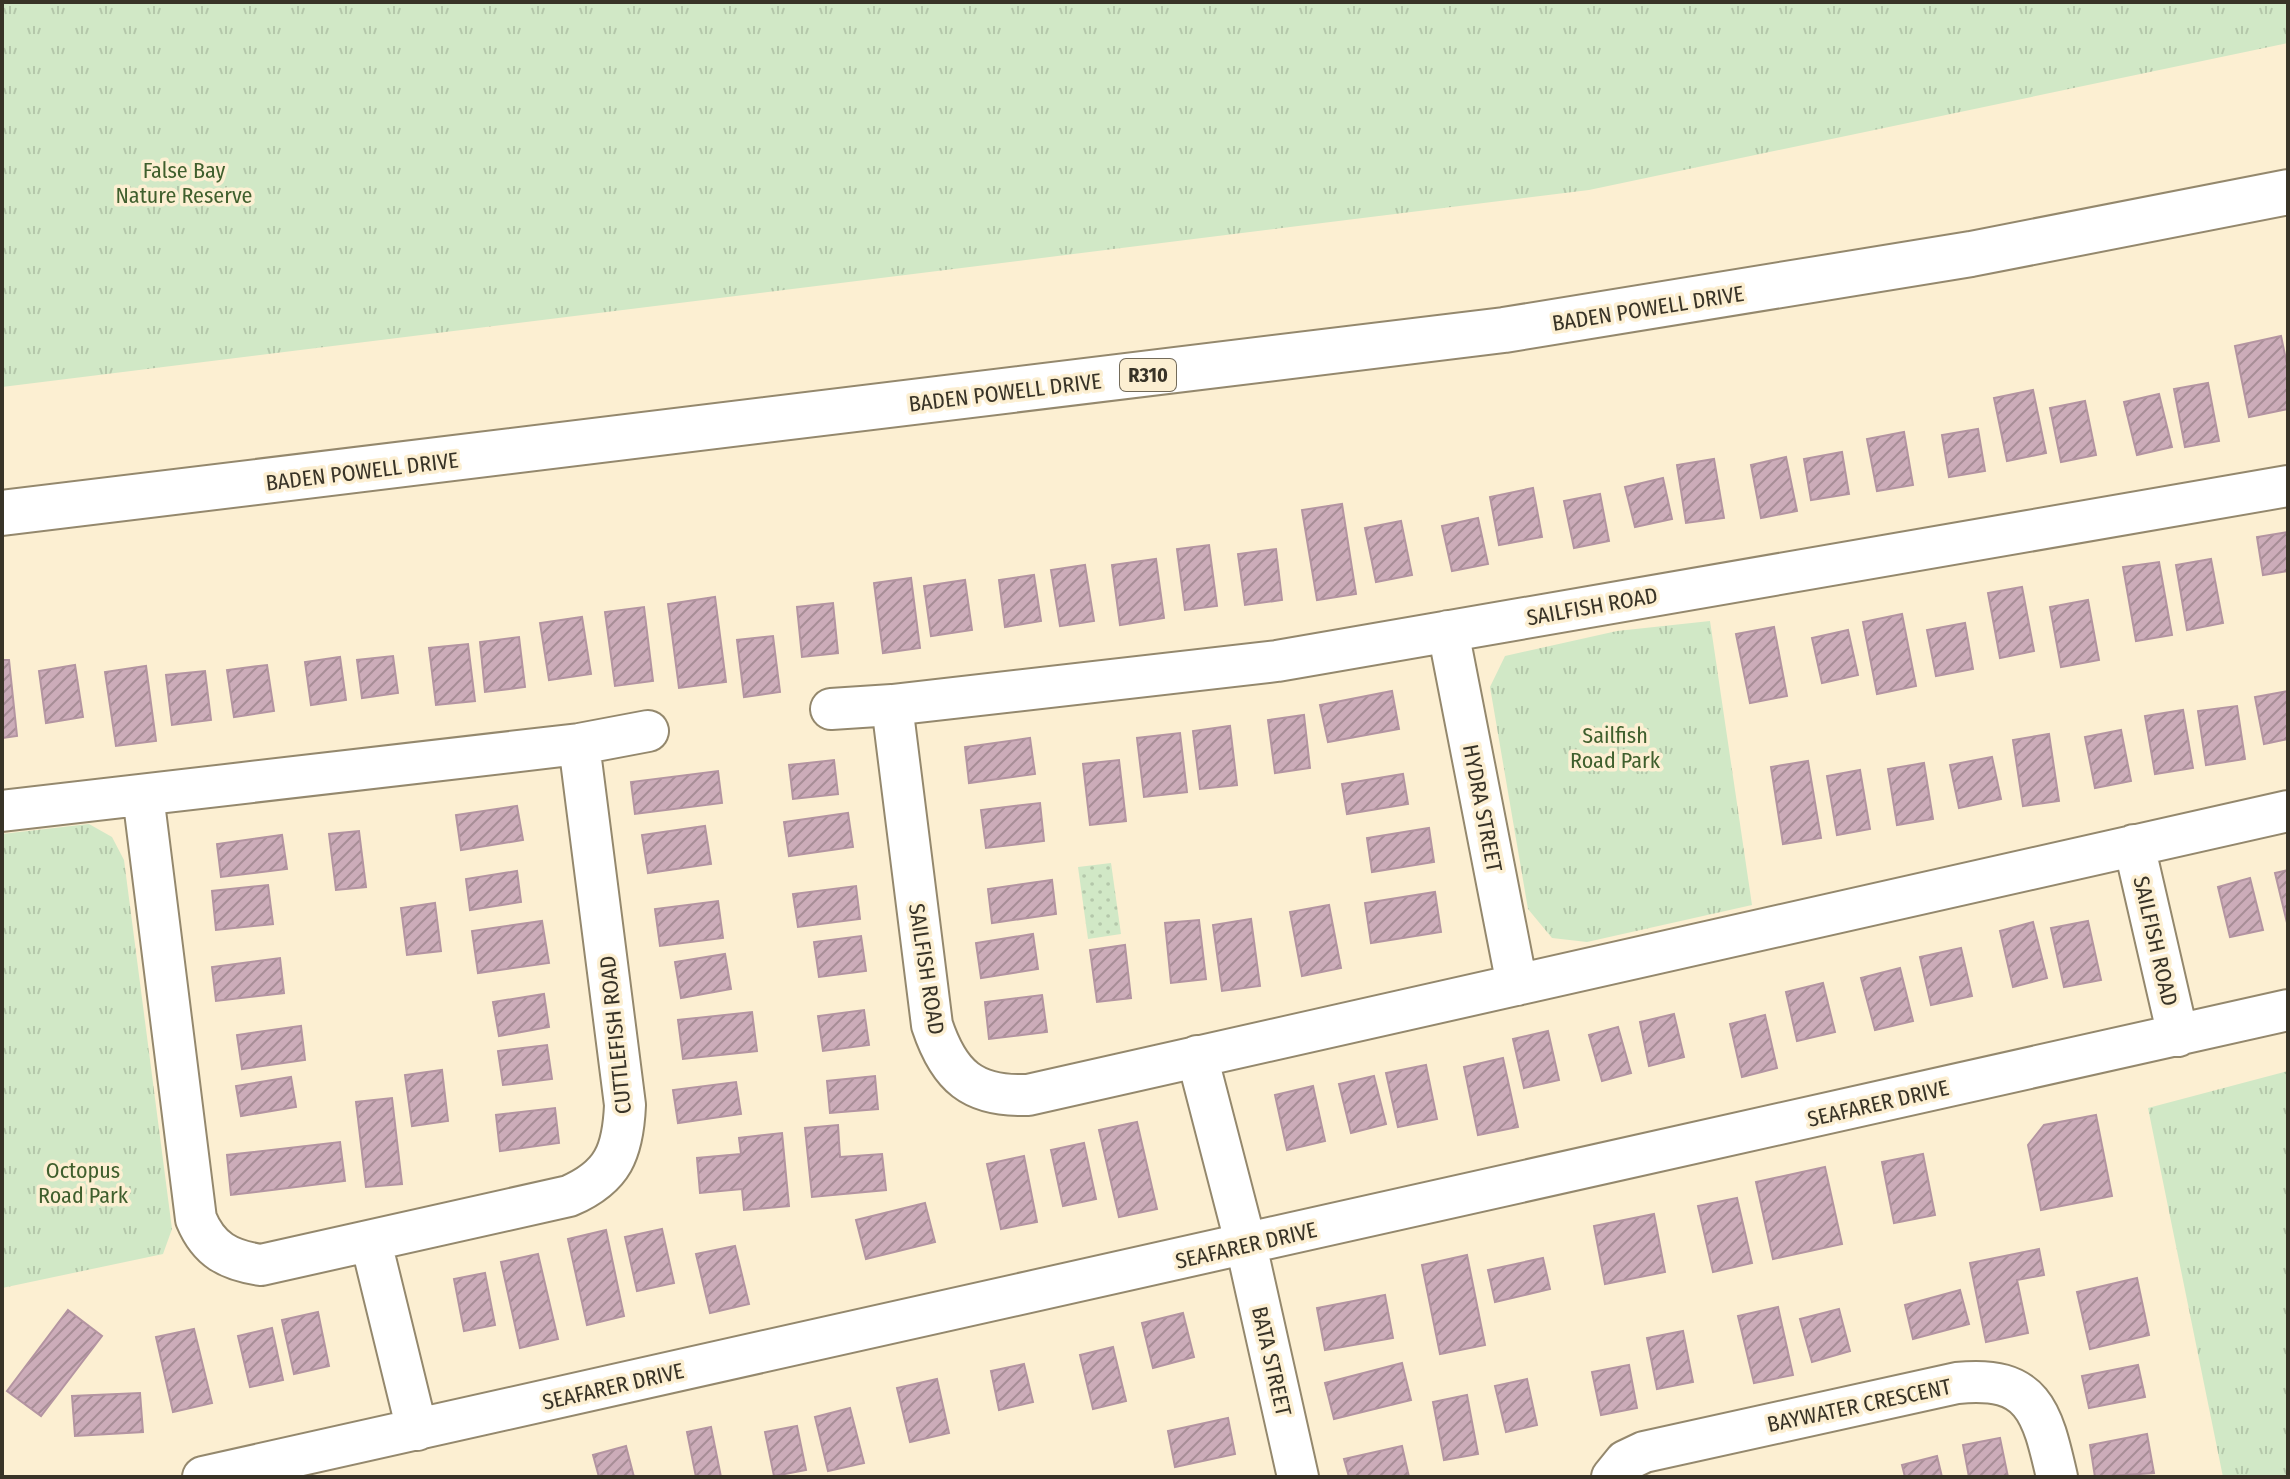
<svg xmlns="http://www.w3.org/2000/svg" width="2290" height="1479" font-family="'Fira Sans Condensed',sans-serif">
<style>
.grass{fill:url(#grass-tufts)}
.garden{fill:url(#garden-dots)}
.building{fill:url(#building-hatch);stroke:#b394a1;stroke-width:2}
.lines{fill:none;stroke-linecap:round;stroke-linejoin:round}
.minor-casing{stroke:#94886d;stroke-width:44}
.primary-casing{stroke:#94886d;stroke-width:48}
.minor{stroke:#fff;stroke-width:40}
.primary{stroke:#fff;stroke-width:44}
.labels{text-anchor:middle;stroke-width:7;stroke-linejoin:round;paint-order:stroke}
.shield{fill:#fcefd2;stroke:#736b5a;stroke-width:2}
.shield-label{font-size:20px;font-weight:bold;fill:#383327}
.park-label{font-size:22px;fill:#3f5f2d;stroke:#fcefd2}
.street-label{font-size:22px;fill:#383327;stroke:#fcefd2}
</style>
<defs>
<pattern id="grass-tufts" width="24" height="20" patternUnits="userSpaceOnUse" patternTransform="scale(2)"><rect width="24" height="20" fill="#d1e8c6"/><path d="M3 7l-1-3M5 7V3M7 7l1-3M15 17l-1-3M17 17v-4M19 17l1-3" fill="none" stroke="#b4c7aa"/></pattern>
<pattern id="garden-dots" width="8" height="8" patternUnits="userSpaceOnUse" patternTransform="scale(2)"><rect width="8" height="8" fill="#d1e8c6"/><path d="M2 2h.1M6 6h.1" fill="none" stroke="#b4c7aa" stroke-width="1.8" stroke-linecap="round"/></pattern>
<pattern id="building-hatch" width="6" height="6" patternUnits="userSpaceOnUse" patternTransform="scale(2)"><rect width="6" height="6" fill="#ccacb9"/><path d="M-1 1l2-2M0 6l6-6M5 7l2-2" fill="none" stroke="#a78d96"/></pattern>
</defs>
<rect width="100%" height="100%" fill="#fcefd2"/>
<path class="grass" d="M2,2H2288V43L1589,190L2,387Z
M1710,621L1752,905L1587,942L1552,938L1528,909L1490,687L1505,656L1617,631Z
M89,824L112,837L124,860L172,1229L163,1254L2,1288V834Z
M2288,1071V1477H2223L2148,1108Z"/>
<path class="garden" d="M1111,863L1121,934L1088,939L1078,867Z"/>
<path class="building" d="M2281,336L2288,369V409L2249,417L2235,346Z
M2208,383L2219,441L2185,447L2174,389Z
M2033,390L2046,453L2007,461L1994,398Z
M2159,394L2172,447L2137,455L2124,402Z
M2085,401L2096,455L2061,462L2050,408Z
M1978,429L1985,471L1949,477L1942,435Z
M1904,432L1913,485L1877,491L1867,439Z
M1842,452L1849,494L1811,500L1804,459Z
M1786,457L1797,511L1761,518L1751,465Z
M1714,459L1724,518L1686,523L1677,465Z
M1663,478L1672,519L1635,527L1625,487Z
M1533,488L1542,537L1499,545L1490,497Z
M1600,494L1609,541L1574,548L1564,501Z
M1342,504L1356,594L1317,600L1302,510Z
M1478,518L1488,564L1452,571L1442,526Z
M1401,521L1412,575L1376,582L1365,528Z
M2288,532V571L2263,575L2257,537Z
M1209,545L1217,606L1185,610L1177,549Z
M1276,549L1282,600L1245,605L1238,554Z
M1156,559L1164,618L1120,625L1112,565Z
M2211,559L2223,623L2187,630L2176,565Z
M2159,562L2172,635L2136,641L2123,567Z
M1085,565L1094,621L1060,626L1051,570Z
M1034,575L1041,621L1005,627L999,580Z
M911,578L920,648L883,653L874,583Z
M965,580L972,630L931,636L924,586Z
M2022,587L2034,651L2000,658L1988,593Z
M715,597L726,682L679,688L668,604Z
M2088,600L2099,660L2061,667L2050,607Z
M833,603L838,653L802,657L797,607Z
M644,607L653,681L615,686L605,612Z
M1902,614L1916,686L1877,694L1863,622Z
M582,617L591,674L549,680L540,623Z
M1965,623L1973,669L1936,676L1927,630Z
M1774,627L1787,696L1750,703L1736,634Z
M1848,630L1858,675L1822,683L1812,638Z
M773,636L780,692L744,697L737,640Z
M519,637L525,687L485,692L480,642Z
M468,644L475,701L436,705L429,648Z
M393,656L398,693L362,698L357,660Z
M340,657L346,700L311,705L305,662Z
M2,660H9L17,736L2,738Z
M75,665L83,717L46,723L39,671Z
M267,665L274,711L234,717L227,670Z
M146,666L156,741L116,746L105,672Z
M205,671L211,720L172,725L166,675Z
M1392,691L1399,729L1328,742L1320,705Z
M2288,691V739L2264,744L2255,697Z
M2237,706L2245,759L2206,765L2198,711Z
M2183,710L2193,768L2155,774L2145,716Z
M1304,715L1310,768L1275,773L1268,720Z
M1230,726L1237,785L1200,789L1193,731Z
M2121,730L2131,781L2095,788L2085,737Z
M1180,733L1187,792L1144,797L1137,738Z
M2049,734L2059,801L2023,806L2013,740Z
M1030,738L1035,774L969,783L965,747Z
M1992,757L2001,799L1959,808L1950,765Z
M834,760L838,794L793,799L789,765Z
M1119,760L1126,821L1090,825L1083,764Z
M1808,761L1821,838L1783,844L1771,767Z
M1924,763L1933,819L1897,825L1888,769Z
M1860,770L1870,829L1837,835L1827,776Z
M718,771L722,803L635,814L631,782Z
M1403,774L1408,804L1347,814L1342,784Z
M1040,803L1044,841L986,848L981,810Z
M517,806L523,840L461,850L456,815Z
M848,813L853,847L789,856L784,822Z
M705,826L711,864L648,873L642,835Z
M1429,828L1434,862L1372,872L1367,838Z
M359,831L366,887L336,890L329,834Z
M282,835L287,869L221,877L217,844Z
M2288,870V927L2275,873Z
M517,871L521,902L470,910L466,879Z
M2250,878L2263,930L2230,937L2218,887Z
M1052,880L1056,914L992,923L988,889Z
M268,885L273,924L216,930L212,891Z
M856,886L860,919L798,927L793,894Z
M1435,892L1441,932L1371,943L1365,903Z
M718,901L723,938L660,946L655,909Z
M435,903L441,951L407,955L401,908Z
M1329,905L1341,968L1302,976L1290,912Z
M1251,919L1260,986L1222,991L1213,925Z
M1199,920L1206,979L1171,983L1165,923Z
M542,921L549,963L478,973L472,931Z
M2088,921L2101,980L2064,987L2051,928Z
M2033,922L2047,978L2013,987L2000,931Z
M1033,934L1038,969L981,978L976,943Z
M861,936L866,971L819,977L814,942Z
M1125,945L1131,998L1097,1002L1090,950Z
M1961,948L1972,996L1931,1005L1920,957Z
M725,954L731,989L681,998L675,962Z
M280,958L284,993L216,1001L212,967Z
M1900,968L1913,1021L1875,1030L1861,978Z
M1823,983L1835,1032L1797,1041L1786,992Z
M544,994L549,1027L499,1036L493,1002Z
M1042,995L1047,1032L989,1039L985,1002Z
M864,1010L869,1045L823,1051L818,1016Z
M752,1012L757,1051L683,1059L678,1020Z
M1674,1014L1684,1057L1649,1066L1640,1022Z
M1765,1015L1777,1068L1742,1077L1730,1024Z
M301,1026L305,1060L242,1069L237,1035Z
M1618,1027L1631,1073L1602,1081L1589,1035Z
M1548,1031L1559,1080L1524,1088L1513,1039Z
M547,1045L552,1079L503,1085L498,1051Z
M1503,1058L1518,1127L1478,1135L1464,1067Z
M1426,1065L1437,1119L1398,1127L1386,1073Z
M442,1070L448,1121L412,1126L405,1075Z
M875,1076L878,1109L830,1113L827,1081Z
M1374,1076L1386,1124L1351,1133L1339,1084Z
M291,1077L296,1107L241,1116L236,1086Z
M736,1082L741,1114L678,1123L673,1090Z
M1313,1086L1325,1141L1287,1150L1275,1095Z
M392,1098L402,1184L366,1187L356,1102Z
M555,1108L559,1143L500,1151L496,1115Z
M2096,1115L2112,1196L2041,1210L2028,1145L2044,1125Z
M1137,1122L1157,1209L1119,1217L1099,1130Z
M838,1125L840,1157L882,1154L886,1190L812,1197L805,1128Z
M782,1133L789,1206L744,1210L742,1189L700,1193L697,1158L741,1154L739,1138Z
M340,1142L345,1181L231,1195L227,1155Z
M1084,1143L1096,1199L1063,1206L1051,1150Z
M1923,1154L1935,1215L1894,1223L1882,1162Z
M1024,1156L1037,1222L1001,1229L987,1164Z
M1825,1167L1842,1244L1773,1259L1756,1182Z
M1737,1198L1752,1263L1713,1272L1698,1206Z
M925,1203L935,1242L866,1259L856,1220Z
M1654,1214L1665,1272L1605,1284L1594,1226Z
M662,1229L674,1283L637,1291L625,1237Z
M606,1230L624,1316L587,1325L568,1239Z
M735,1246L749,1304L710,1313L696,1254Z
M2039,1249L2044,1275L2017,1280L2028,1333L1986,1342L1970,1263Z
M538,1254L558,1339L520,1348L501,1262Z
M1467,1255L1485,1345L1440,1354L1422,1265Z
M1543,1258L1550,1289L1495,1302L1488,1270Z
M485,1273L495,1325L464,1331L454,1279Z
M2137,1278L2149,1335L2090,1349L2077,1292Z
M1960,1290L1969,1324L1913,1339L1905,1305Z
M1385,1295L1393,1338L1325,1350L1317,1308Z
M1778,1307L1793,1375L1754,1383L1738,1316Z
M1839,1309L1850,1351L1812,1362L1800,1319Z
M68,1310L102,1336L41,1416L7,1391Z
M318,1312L329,1366L294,1374L282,1320Z
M1183,1313L1194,1357L1153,1368L1142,1323Z
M272,1328L283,1380L250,1387L238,1336Z
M194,1329L212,1403L173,1412L156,1337Z
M1683,1331L1693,1382L1657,1389L1647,1338Z
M1113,1347L1126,1401L1093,1409L1080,1355Z
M1402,1363L1411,1400L1334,1419L1325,1383Z
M1024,1364L1033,1402L999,1410L991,1371Z
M1629,1365L1637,1408L1601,1415L1592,1372Z
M2138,1365L2145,1397L2089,1408L2082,1376Z
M937,1379L949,1433L910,1442L897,1388Z
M1527,1379L1537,1425L1506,1432L1495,1386Z
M140,1393L143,1432L75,1436L72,1396Z
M1467,1395L1478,1454L1444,1460L1433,1402Z
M850,1408L864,1463L828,1471L815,1417Z
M1228,1418L1235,1454L1175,1467L1168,1431Z
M797,1426L806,1470L774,1476L765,1432Z
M711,1427L721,1477H696L687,1432Z
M2147,1434L2154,1473L2095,1477L2090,1445Z
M2000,1438L2008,1477H1969L1963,1445Z
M626,1446L634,1477H599L593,1455Z
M1402,1446L1409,1477H1349L1344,1459Z
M1937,1456L1942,1477H1905L1902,1465Z"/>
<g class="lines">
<g class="minor-casing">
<path id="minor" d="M1448,631L1517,985
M892,705L932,1025C949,1076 972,1097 1028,1095L2288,811
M831,709L892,705L1277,661L2288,486
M143,795L196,1219C209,1250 228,1260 261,1265L569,1196C613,1177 623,1152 625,1105L579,744
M2,811L579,744L648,731
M2134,845L2178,1036
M1197,1056L1246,1245L1298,1477
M371,1242L417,1430
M203,1477L2288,1010
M1612,1477L1625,1461L1644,1452L1957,1383C2034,1375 2042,1412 2057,1477"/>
</g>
<g class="primary-casing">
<path id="primary" d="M2,513L1504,330L1971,254L2288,192"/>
</g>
<use href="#minor" class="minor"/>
<use href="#primary" class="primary"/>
</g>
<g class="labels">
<rect class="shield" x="1120" y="359" width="56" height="32" rx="6"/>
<g class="shield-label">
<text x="1148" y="382">R310</text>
</g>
<g class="park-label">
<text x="184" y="178">False Bay<tspan x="184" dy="25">Nature Reserve</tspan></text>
<text x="1615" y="743">Sailfish<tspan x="1615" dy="25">Road Park</tspan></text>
<text x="83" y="1178">Octopus<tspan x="83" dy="25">Road Park</tspan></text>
</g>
<g class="street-label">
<text transform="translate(1648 308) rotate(-9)" y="8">BADEN POWELL DRIVE</text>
<text transform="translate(1005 392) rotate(-7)" y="8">BADEN POWELL DRIVE</text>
<text transform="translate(362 471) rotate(-7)" y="8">BADEN POWELL DRIVE</text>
<text transform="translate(1592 606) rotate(-10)" y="8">SAILFISH ROAD</text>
<text transform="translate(1483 808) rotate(79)" y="8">HYDRA STREET</text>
<text transform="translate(2156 941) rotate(77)" y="8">SAILFISH ROAD</text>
<text transform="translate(927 969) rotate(81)" y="8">SAILFISH ROAD</text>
<text transform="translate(615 1035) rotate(-96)" y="8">CUTTLEFISH ROAD</text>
<text transform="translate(1878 1103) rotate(-13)" y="8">SEAFARER DRIVE</text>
<text transform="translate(1246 1245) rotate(-13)" y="8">SEAFARER DRIVE</text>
<text transform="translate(1272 1361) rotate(77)" y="8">BATA STREET</text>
<text transform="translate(613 1386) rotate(-13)" y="8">SEAFARER DRIVE</text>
<text transform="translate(1859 1405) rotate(-12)" y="8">BAYWATER CRESCENT</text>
</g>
</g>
<rect width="2290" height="1479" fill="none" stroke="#383327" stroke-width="8"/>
</svg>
